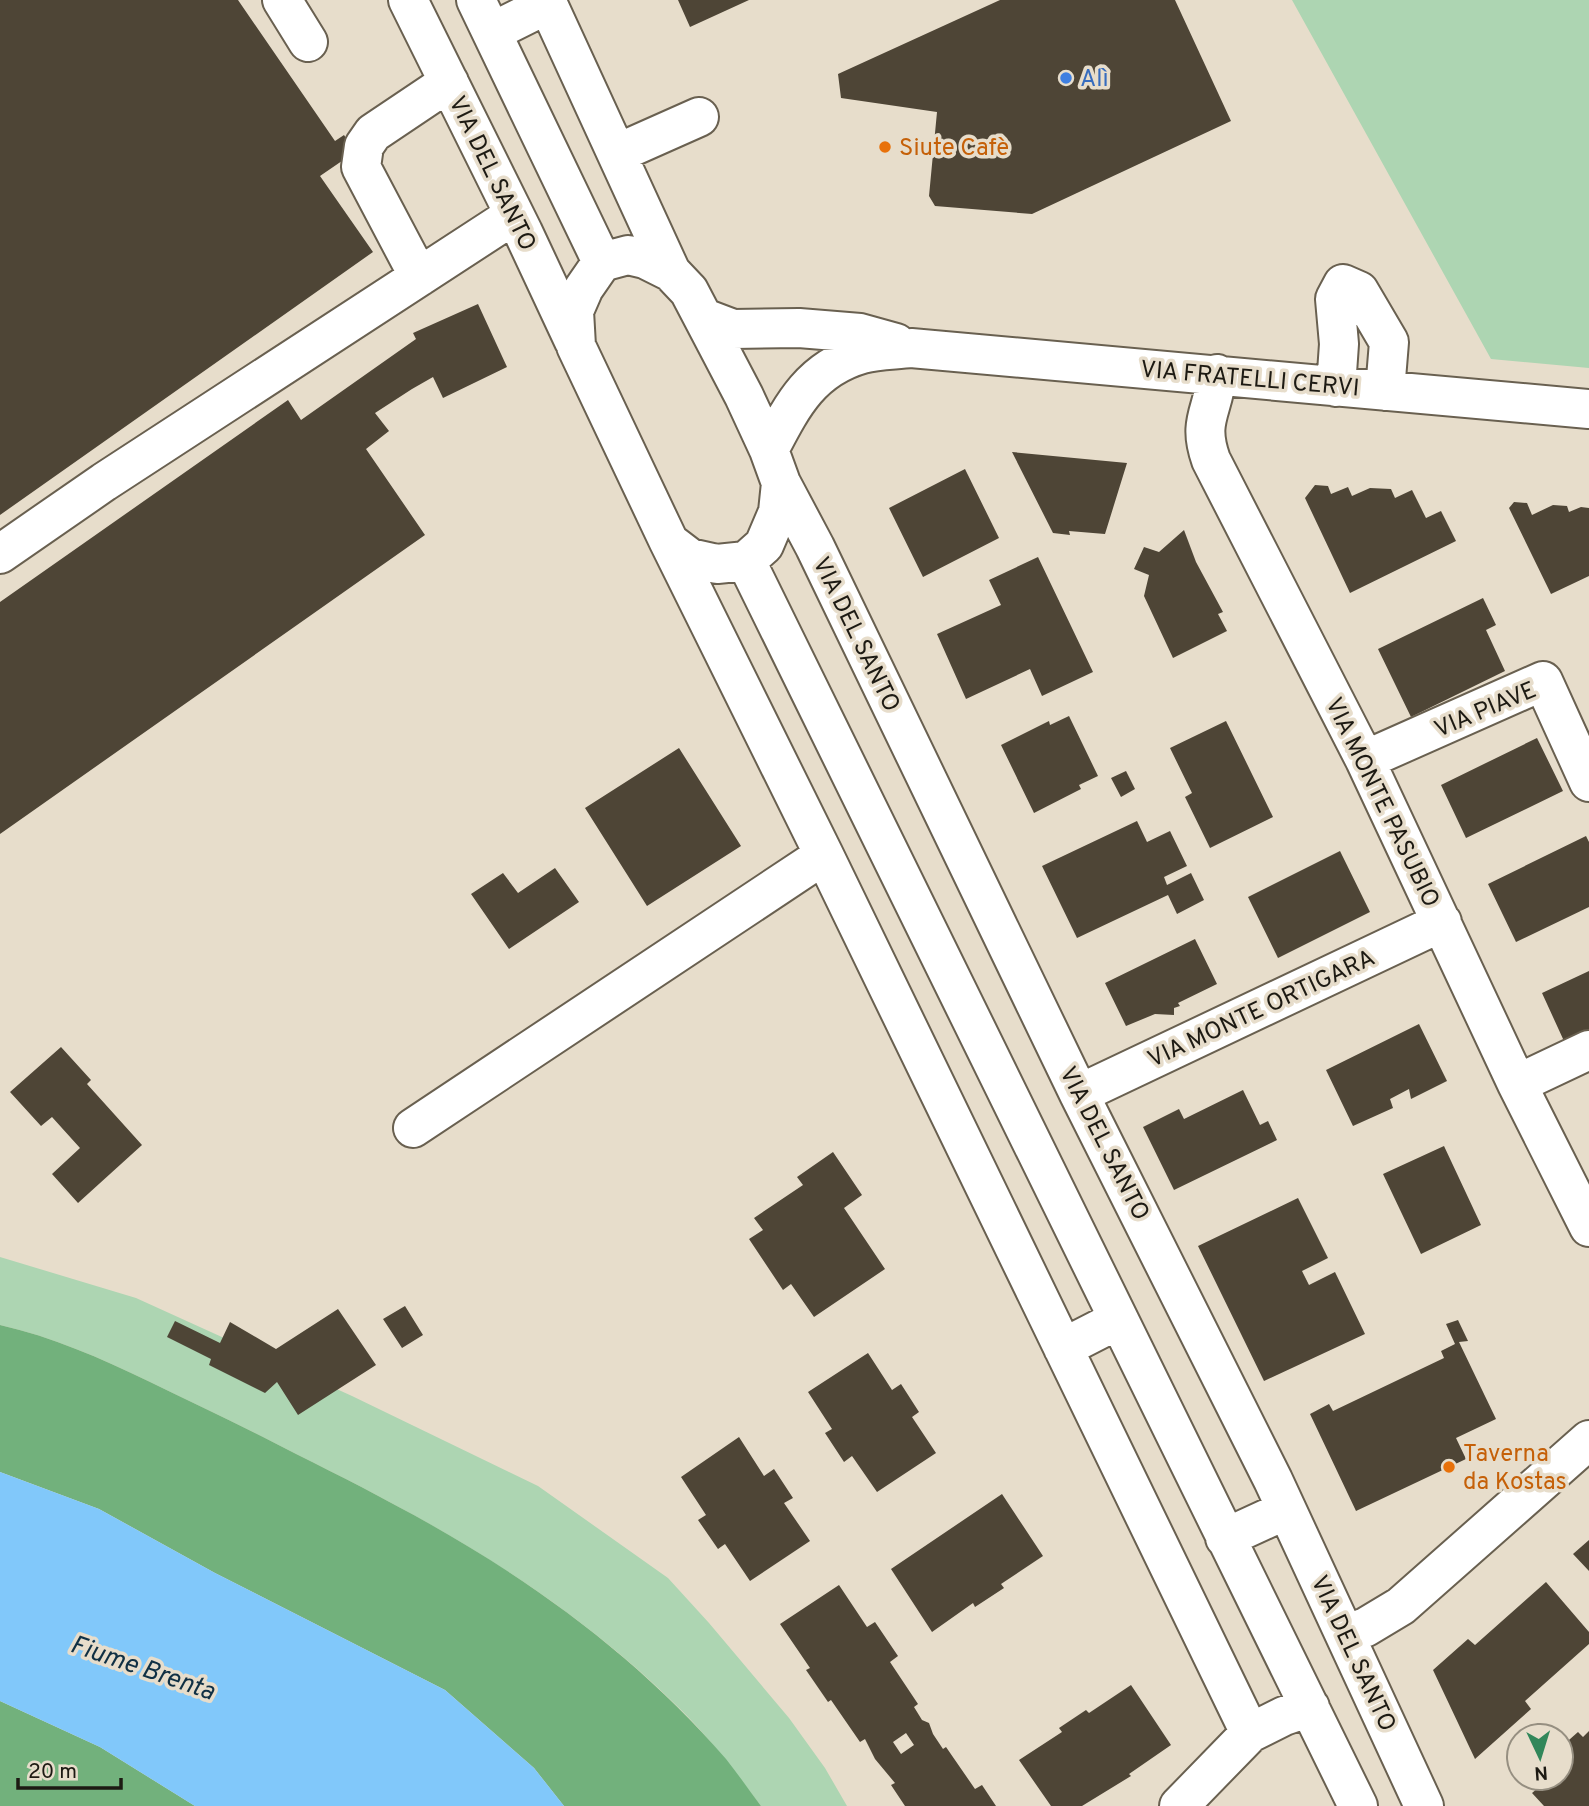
<svg xmlns="http://www.w3.org/2000/svg" width="1589" height="1806" font-family="Overpass,sans-serif">
<style>
.green{fill:#add5b2}
.forest{fill:#72b17c}
.water{fill:#81c8fa}
.building{fill:#4e4536;fill-rule:evenodd}
.lines{fill:none;stroke-linecap:round;stroke-linejoin:round}
.minor-casing{stroke:#696050;stroke-width:42}
.minor{stroke:#fff;stroke-width:38}
.shop-dot{fill:#3f7fe0;stroke:#e7ddcb;stroke-width:2.5}
.food-dot{fill:#e8710a;stroke:#e7ddcb;stroke-width:2.5}
.labels{text-anchor:middle;stroke-width:7;stroke-linejoin:round;paint-order:stroke}
.shop-label{font-size:24px;fill:#366cbe;stroke:#e7ddcb;text-anchor:start}
.food-label{font-size:24px;fill:#c56008;stroke:#e7ddcb;text-anchor:start}
.street-label{font-size:24px;fill:#1d1a13;stroke:#e7ddcb}
.water-label{font-size:26px;font-style:italic;fill:#103044;stroke:#e7ddcb}
</style>
<rect width="100%" height="100%" fill="#e7ddcb"/>
<path class="green" d="M1292,0H1589V368L1491,359Z
M0,1257L136,1298L352,1396L538,1486L668,1578L709,1623L789,1718L825,1768L847,1806H761C735,1772 710,1738 679,1708C596,1626 498,1560 395,1505C352,1481 307,1460 263,1437C225,1418 187,1400 148,1381C100,1358 53,1337 0,1325Z"/>
<path class="forest" d="M0,1325C53,1337 100,1358 148,1381C187,1400 225,1418 263,1437C307,1460 352,1481 395,1505C518,1570 635,1653 726,1759C738,1774 749,1790 761,1806H564L534,1768L445,1690L215,1573L99,1509L0,1472Z
M0,1701L100,1747L195,1806H0Z"/>
<path class="water" d="M0,1472L99,1509L215,1573L445,1690L534,1768L564,1806H195L100,1747L0,1701Z"/>
<path class="building" d="M0,0H238L335,141L344,135L355,152L320,176L373,252L0,515Z
M678,0H749L690,27Z
M1000,0H1175L1231,121L1032,214L935,206L929,196L937,112L841,98L838,74Z
M478,304L507,367L443,398L433,377L412,389L375,413L389,431L366,449L425,535L0,834V602L288,400L301,420L416,339L413,333Z
M1012,452L1127,463L1105,534L1069,531L1070,535L1053,533Z
M965,469L999,538L923,577L889,508Z
M1315,485L1328,486L1331,494L1348,487L1352,496L1370,488L1391,489L1395,498L1412,490L1426,518L1441,511L1456,541L1350,593L1305,498Z
M1514,502L1527,503L1532,515L1553,505L1567,506L1569,512L1581,507L1589,508V576L1551,594L1509,508Z
M1184,530L1196,562L1223,612L1218,614L1227,631L1173,658L1144,596L1149,575L1134,569L1144,547L1159,552Z
M1038,557L1093,672L1042,696L1030,669L966,699L937,634L1001,605L989,580Z
M1483,598L1496,625L1486,630L1505,671L1411,717L1378,649Z
M1069,716L1098,776L1079,785L1081,789L1034,813L1001,745L1049,721L1050,725Z
M1226,721L1273,817L1210,848L1185,797L1192,793L1170,748Z
M1537,738L1563,791L1466,838L1441,785Z
M679,748L741,846L647,906L585,808Z
M1126,771L1135,789L1121,797L1111,778Z
M1137,821L1147,842L1170,831L1187,866L1164,877L1167,885L1191,873L1204,900L1177,914L1168,895L1077,938L1042,866Z
M1586,836L1589,842V907L1516,942L1488,884Z
M1340,851L1370,912L1278,958L1248,897Z
M555,868L579,902L509,949L471,894L503,873L518,893Z
M1195,939L1217,984L1178,1003L1180,1006L1174,1008V1015L1155,1014L1126,1026L1105,983Z
M1589,971V1042L1569,1052L1542,993Z
M1419,1024L1447,1081L1411,1099L1409,1089L1390,1099L1393,1108L1353,1126L1326,1070Z
M61,1047L91,1080L87,1084L142,1145L78,1203L52,1174L80,1148L52,1117L41,1126L10,1092Z
M1243,1090L1260,1125L1268,1121L1277,1140L1174,1190L1143,1127L1179,1109L1184,1119Z
M1444,1146L1481,1225L1421,1254L1383,1174Z
M833,1152L862,1195L844,1208L885,1269L814,1317L791,1284L783,1290L749,1239L763,1230L754,1218L803,1185L797,1177Z
M1298,1198L1328,1258L1302,1271L1309,1285L1335,1272L1365,1334L1264,1381L1198,1246Z
M405,1306L423,1335L402,1348L383,1319Z
M338,1309L376,1365L298,1415L277,1382L265,1393L209,1365L211,1359L167,1337L175,1321L220,1343L230,1322L276,1349Z
M1458,1320L1468,1341L1459,1342L1496,1419L1456,1438L1466,1459L1356,1511L1310,1414L1329,1404L1333,1411L1444,1358L1441,1351L1455,1344L1446,1324Z
M868,1353L892,1390L901,1384L919,1412L912,1417L936,1453L877,1492L852,1456L844,1462L825,1433L832,1429L808,1392Z
M739,1437L764,1476L774,1469L793,1498L784,1503L810,1541L750,1581L725,1544L718,1549L698,1520L706,1515L681,1477Z
M1002,1494L1043,1556L1001,1584L1004,1588L975,1607L973,1603L932,1632L891,1569Z
M1589,1540V1571L1573,1554Z
M1546,1582L1589,1632V1644L1525,1701L1531,1709L1475,1759L1433,1670L1468,1639L1475,1645Z
M839,1585L867,1627L875,1622L898,1656L890,1662L918,1704L914,1707L922,1720L929,1723L933,1734L943,1749L946,1747L975,1789L982,1785L996,1806H905L891,1785L895,1783L875,1759L865,1739L860,1742L831,1700L828,1702L806,1670L810,1668L780,1624ZM906,1733L914,1745L901,1754L893,1742Z
M1131,1685L1171,1745L1129,1774L1131,1776L1082,1806H1051L1019,1760L1062,1732L1059,1728L1086,1710L1089,1713Z
M1589,1731V1806H1544L1532,1793L1538,1788L1532,1782L1536,1778H1561V1747L1578,1732L1583,1737Z"/>
<g class="lines">
<g class="minor-casing">
<path id="minor" d="M282,0L308,42
M408,0L523,232L574,341
M476,0L602,262
M546,0L671,272
M492,32L548,4
M618,153L699,117
M628,255L645,259L671,272L689,291L744,396L769,450L781,483L778,512L764,545L746,561L717,564L690,558L669,542L576,346L574,311L584,288L602,262Z
M419,277L361,167L364,146L373,133L449,82
M704,318L733,329L799,328L860,333L896,343
M1217,374C1213,413 1197,420 1211,460L1365,760L1517,1084L1589,1227
M1336,387L1339,344L1335,299L1343,284L1359,291L1389,342L1385,391
M769,450C792,406 810,369 862,354C877,350 895,350 911,348L1589,409
M781,483L815,547L1079,1094L1273,1480L1424,1806
M669,542L824,855L1250,1733
M0,554L104,482L514,215
M746,561L1358,1806
M1365,760L1543,681L1589,782
M1517,1084L1589,1050
M1079,1094L1442,922
M413,1128L824,855
M1063,1348L1102,1328L1121,1324
M1225,1538L1286,1510
M1346,1635L1366,1627L1401,1606L1589,1440
M1179,1806L1250,1733L1284,1716L1310,1707"/>
</g>
<use href="#minor" class="minor"/>
</g>
<circle class="shop-dot" cx="1066" cy="78" r="7"/>
<g class="food-dot">
<circle cx="885" cy="147" r="7"/>
<circle cx="1449" cy="1467" r="7"/>
</g>
<g class="labels">
<g class="shop-label">
<text x="1080" y="86">Alì</text>
</g>
<g class="food-label">
<text x="899" y="155">Siute Cafè</text>
<text x="1463" y="1461">Taverna<tspan x="1463" dy="28">da Kostas</tspan></text>
</g>
<g class="street-label">
<text transform="translate(493 173) rotate(64)" y="8">VIA DEL SANTO</text>
<text transform="translate(1250 378) rotate(5)" y="8">VIA FRATELLI CERVI</text>
<text transform="translate(857 634) rotate(64)" y="8">VIA DEL SANTO</text>
<text transform="translate(1485 709) rotate(-23)" y="8">VIA PIAVE</text>
<text transform="translate(1383 802) rotate(64)" y="8">VIA MONTE PASUBIO</text>
<text transform="translate(1261 1008) rotate(-25)" y="8">VIA MONTE ORTIGARA</text>
<text transform="translate(1105 1143) rotate(63)" y="8">VIA DEL SANTO</text>
<text transform="translate(1354 1653) rotate(65)" y="8">VIA DEL SANTO</text>
</g>
<g class="water-label">
<text transform="translate(143 1667) rotate(19)" y="9">Fiume Brenta</text>
</g>
</g>
<g transform="translate(1540 1757) rotate(176)"><circle r="33" fill="#e7ddcb" stroke="#968f81" stroke-width="2"/>
<path d="M0-5L12 26L0 18L-12 26Z" fill="#31875a"/>
<text y="-10" font-size="19" font-weight="bold" text-anchor="middle" fill="#1d1a13">N</text>
</g>
<path d="M18 1778v10h103v-10" fill="none" stroke="#1d1a13" stroke-width="3.5"/>
<text x="28" y="1778" font-size="21" fill="#1d1a13" stroke="#e7ddcb" stroke-width="5" paint-order="stroke">20 m</text>
</svg>
